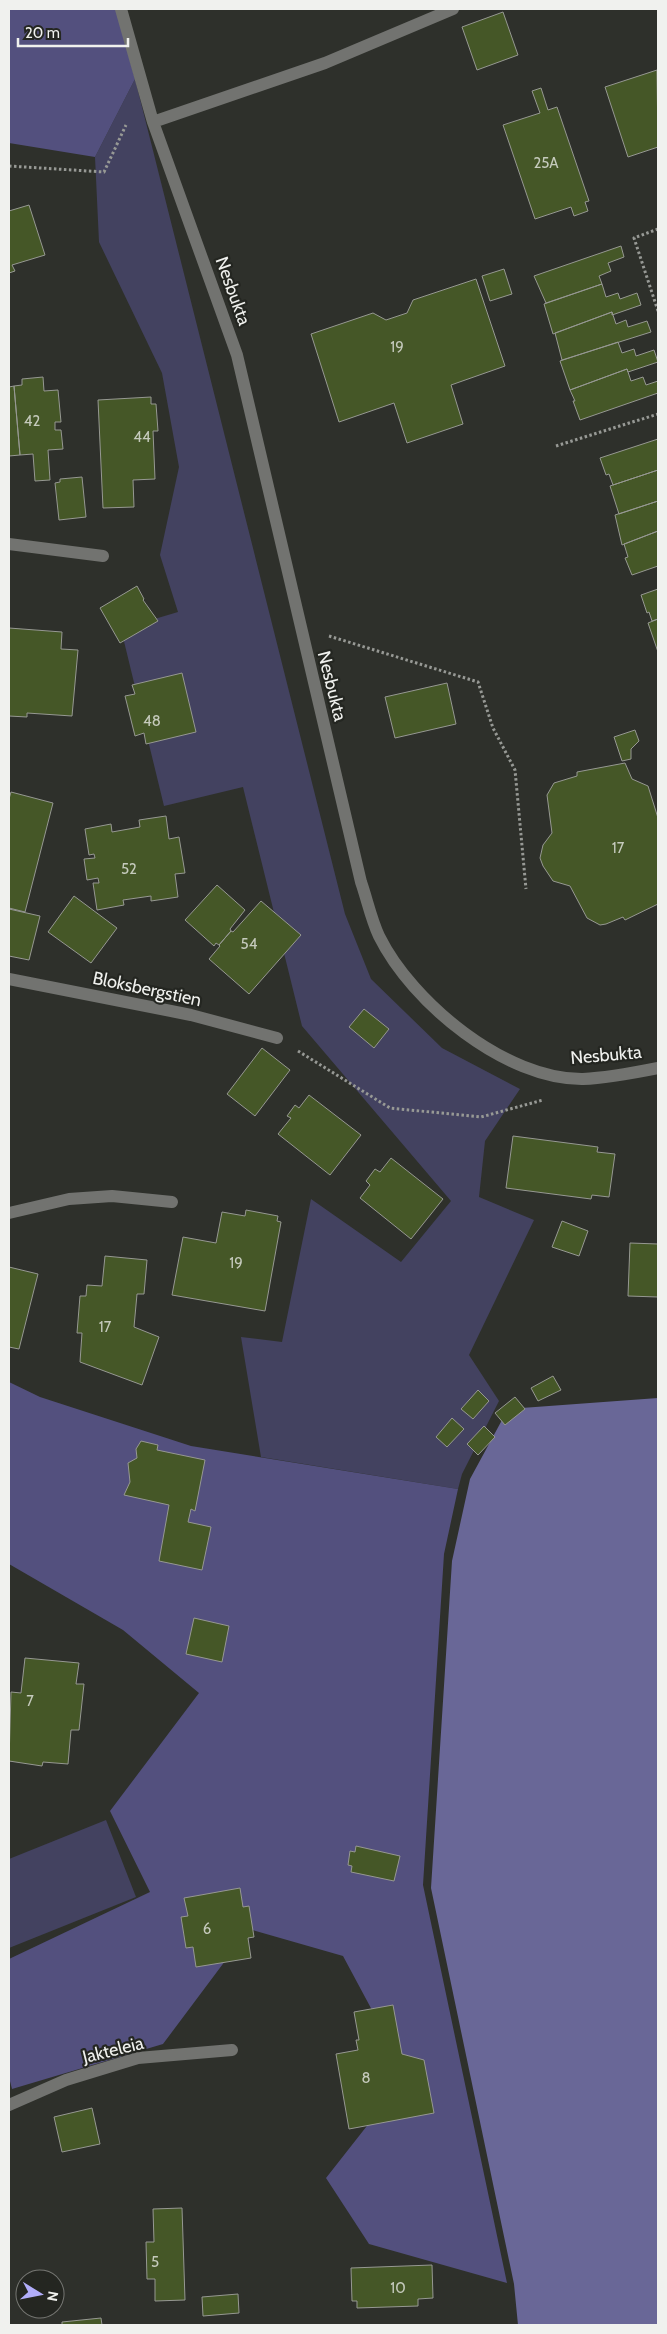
<svg xmlns="http://www.w3.org/2000/svg" width="667" height="2334" font-family="Cabin,sans-serif">
<style>
.green{fill:#434260}
.forest{fill:#53507e}
.water{fill:#696797}
.building{fill:#455727;stroke:#969892}
.lines{fill:none;stroke-linecap:round;stroke-linejoin:round}
.path{stroke:#979995;stroke-width:3;stroke-dasharray:2.5 2.5;stroke-linecap:butt}
.minor{stroke:#727370;stroke-width:12}
.labels{text-anchor:middle;stroke-width:4.5;stroke-linejoin:round;paint-order:stroke}
.number-label{font-size:15px;fill:#c5cabc}
.street-label{font-size:18px;fill:#f0f1ee;stroke:#242621}
</style>
<rect width="100%" height="100%" fill="#2e302b"/>
<path class="green" d="M135,79L345,914L371,979L442,1048L520,1089L485,1141L479,1197L534,1220L469,1355L499,1401L462,1474L458,1489L261,1457L241,1337L282,1342L311,1199L401,1262L451,1201L302,1026L243,787L164,806L121,629L178,612L160,555L179,467L162,373L99,242L95,157Z
M106,1820L136,1897L9,1948V1859Z"/>
<path class="forest" d="M9,9H116L135,79L95,157L9,143Z
M9,1382L40,1397L191,1446L458,1489L444,1554L423,1885L507,2283L369,2244L326,2178L381,2108L387,2038L343,1956L249,1929L163,2044L12,2089L9,2077V1959L150,1892L110,1811L199,1693L123,1630L9,1564Z"/>
<path class="water" d="M658,1398V2325H518L514,2284L431,1888L452,1561L470,1479L508,1409Z"/>
<path class="building" d="M503,12L518,55L477,70L462,27Z
M657,70L658,147L628,157L605,87Z
M541,88L548,110L557,107L589,201L585,202L588,211L574,216L571,207L535,219L503,125L540,113L532,91Z
M29,205L45,255L12,265L15,271L9,273V211Z
M621,246L624,257L608,263L611,271L599,276L602,284L546,303L534,276Z
M504,269L512,294L490,301L482,276Z
M476,279L505,366L451,385L463,424L407,443L394,403L339,422L311,334L373,313L386,320L407,313L413,300Z
M602,284L606,297L618,293L620,299L637,293L641,305L612,315V312L553,334L544,304Z
M612,312L616,324L626,320L628,327L647,321L651,332L562,360L555,333Z
M618,342L622,353L634,349L636,356L654,350L658,362L628,372L627,369L570,390L560,361Z
M627,369L631,381L643,377L646,385L658,381V393L580,420L573,401H575L570,390Z
M43,377L44,391L58,390L61,422H55V430H61L63,449L48,450L50,480L35,481L33,454L20,455L14,386L22,385V379Z
M14,386L20,455L9,456V387Z
M151,397V404H156L158,431H153L155,479L133,480L134,507L103,508L98,400Z
M658,439V470L613,485L609,474L606,475L600,458Z
M658,470V501L619,514L610,486Z
M82,477L86,517L59,520L55,483L60,482V479Z
M658,501V531L622,545L615,515Z
M658,531V566L632,575L625,558L628,557L624,544Z
M137,586L144,599L143,600L158,621L120,643L100,608Z
M658,589V619L652,621L649,612L647,613L641,595Z
M658,619V652L648,623Z
M9,628L62,632L61,649L78,650L72,716L27,713V717L9,716Z
M182,673L196,732L146,744L144,733L135,736L125,696L135,694L132,685Z
M447,683L456,724L395,738L385,697Z
M635,730L639,741L631,749V759L622,761L614,737Z
M625,763L632,779L648,786L658,818V904L625,920L623,917L606,924L600,925L587,918L570,886L553,881L543,866L540,858L543,845L552,833L547,795L554,783L577,776V772Z
M11,792L53,803L25,912L9,908V799Z
M166,816L169,839L179,837L185,873L175,874L178,897L151,901V896L123,900L124,905L97,910L93,883H99L98,878L87,880L84,859L95,858L94,854L89,855L85,829L111,824L112,832L140,827L139,820Z
M217,885L245,910L230,929L231,931L219,945L216,943L214,946L185,920Z
M74,896L117,928L91,963L48,932Z
M261,901L301,935L249,994L209,959L220,946L219,945L231,931L233,932Z
M9,909L40,916L29,960L9,956Z
M364,1009L389,1029L374,1048L349,1027Z
M262,1048L290,1070L255,1116L227,1094Z
M309,1095L361,1135L330,1175L278,1134L291,1118L287,1116L295,1105L299,1108Z
M513,1136L598,1147L597,1152L615,1154L609,1197L592,1195L591,1199L506,1188Z
M391,1158L443,1199L411,1239L360,1198L370,1185L366,1181L375,1169L380,1172Z
M246,1210L278,1216L277,1221L281,1222L265,1311L172,1295L183,1237L216,1243L222,1212L245,1216Z
M562,1221L588,1231L579,1256L552,1247Z
M630,1243L658,1244V1297L628,1296Z
M105,1256L147,1260L144,1294H137L134,1327L159,1337L142,1385L80,1362L82,1333H77L80,1296H86L87,1285L102,1286Z
M9,1267L38,1274L19,1349L9,1347Z
M553,1376L561,1390L538,1401L531,1388Z
M478,1390L489,1401L473,1419L461,1409Z
M515,1397L525,1409L505,1425L495,1413Z
M452,1418L464,1429L447,1447L436,1437Z
M484,1426L495,1437L478,1455L467,1444Z
M141,1441L158,1445L157,1450L205,1460L195,1511L191,1509L188,1522L211,1527L202,1570L159,1561L169,1505L124,1495L130,1482L128,1463L137,1458L136,1449Z
M194,1618L229,1626L222,1662L186,1654Z
M25,1658L79,1663L76,1684H84L79,1730H71L68,1764L43,1762L42,1766L9,1761L11,1692L21,1693Z
M356,1846L400,1856L394,1881L351,1872L352,1866L348,1865L350,1851L355,1852Z
M240,1888L243,1907L249,1906L254,1937L248,1938L251,1958L196,1967L193,1947L186,1948L181,1917L188,1916L184,1898Z
M393,2005L402,2054L424,2060L434,2113L349,2129L336,2054L358,2050L356,2040H359L354,2012Z
M92,2108L100,2144L62,2152L54,2117Z
M182,2208L185,2300L155,2301V2279H147L146,2242H154L153,2209Z
M432,2265L433,2298L418,2299V2306L357,2308V2301H352L351,2268Z
M238,2294L239,2313L203,2316L202,2297Z
M101,2318L102,2325H62V2322Z"/>
<g class="lines">
<path class="path" d="M9,166L104,172L126,125
M658,229L634,238L658,311
M556,446L658,414
M329,636L478,682L493,728L515,770L526,889
M298,1051L390,1108L481,1117L543,1100"/>
<path class="minor" d="M121,9L153,122L237,355L361,882C367,899 371,919 379,936C412,1003 506,1080 583,1079C608,1078 633,1073 658,1068
M153,122L325,63L453,9
M9,544L103,556
M9,979L191,1015L277,1038
M9,1213L69,1199L112,1196L172,1202
M9,2105L66,2080L138,2058L232,2050"/>
</g>
<g class="labels">
<g class="number-label">
<text x="546" y="168">25A</text>
<text x="397" y="352">19</text>
<text x="32" y="426">42</text>
<text x="142" y="442">44</text>
<text x="152" y="726">48</text>
<text x="618" y="853">17</text>
<text x="129" y="874">52</text>
<text x="249" y="949">54</text>
<text x="236" y="1268">19</text>
<text x="105" y="1332">17</text>
<text x="30" y="1706">7</text>
<text x="207" y="1934">6</text>
<text x="366" y="2083">8</text>
<text x="155" y="2267">5</text>
<text x="398" y="2293">10</text>
</g>
<g class="street-label">
<text transform="translate(233 291) rotate(70)" y="6">Nesbukta</text>
<text transform="translate(332 686) rotate(76)" y="6">Nesbukta</text>
<text transform="translate(147 989) rotate(12)" y="6">Bloksbergstien</text>
<text transform="translate(606 1055) rotate(-5)" y="6">Nesbukta</text>
<text transform="translate(113 2050) rotate(-14)" y="6">Jakteleia</text>
</g>
</g>
<rect width="667" height="2334" fill="none" stroke="#f0f1ee" stroke-width="20"/>
<g transform="translate(40 2294) rotate(100)"><circle r="24" fill="#242621" stroke="#767773"/>
<path d="M0-4L9 19L0 12L-9 19Z" fill="#b1adfa"/>
<text y="-8" font-size="14" font-weight="bold" text-anchor="middle" fill="#f0f1ee">N</text>
</g>
<path d="M18 38v8h110v-8" fill="none" stroke="#f0f1ee" stroke-width="2.5"/>
<text x="25" y="38" font-size="15" fill="#f0f1ee" stroke="#242621" stroke-width="4" paint-order="stroke">20 m</text>
</svg>
